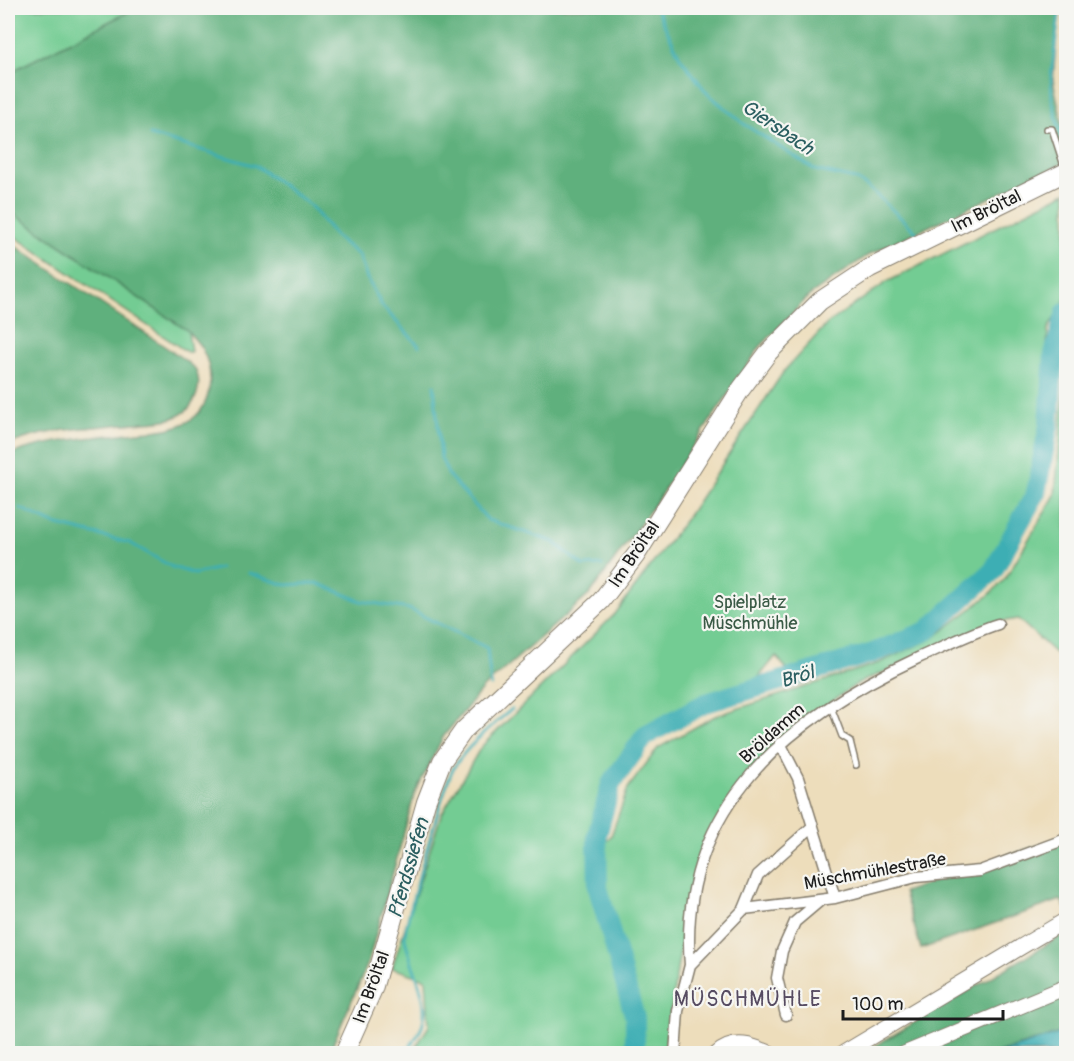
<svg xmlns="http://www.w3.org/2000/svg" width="1074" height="1061" font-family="Pangolin,sans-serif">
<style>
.green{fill:#73cc93;stroke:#487458;stroke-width:1.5}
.forest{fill:#5eb07d;stroke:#3d664c;stroke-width:1.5}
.water{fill:#3caeb4;stroke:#2c6568;stroke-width:1.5}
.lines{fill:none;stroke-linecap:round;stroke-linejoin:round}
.stream{stroke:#3caeb4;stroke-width:3}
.river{stroke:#3caeb4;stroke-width:20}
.lane-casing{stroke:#847c6c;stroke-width:8}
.street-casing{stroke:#847c6c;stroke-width:13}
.secondary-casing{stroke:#847c6c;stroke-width:17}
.primary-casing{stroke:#847c6c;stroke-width:20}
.lane{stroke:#fff;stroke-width:5}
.street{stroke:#fff;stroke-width:10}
.secondary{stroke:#fff;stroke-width:15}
.primary{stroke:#fff;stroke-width:18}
.labels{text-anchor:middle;stroke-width:4.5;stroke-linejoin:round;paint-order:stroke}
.street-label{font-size:18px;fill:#1c1c1c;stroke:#f6f6f2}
.park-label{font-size:18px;fill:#3a5a46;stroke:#f6f6f2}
.water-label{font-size:20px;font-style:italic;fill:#2a5e60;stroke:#f6f6f2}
.quarter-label{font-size:21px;letter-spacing:1.5px;fill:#564b61;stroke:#f6f6f2}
</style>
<rect width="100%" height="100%" fill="#f6f6f2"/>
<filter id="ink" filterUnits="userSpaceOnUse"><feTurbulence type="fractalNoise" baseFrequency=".0167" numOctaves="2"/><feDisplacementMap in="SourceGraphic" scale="12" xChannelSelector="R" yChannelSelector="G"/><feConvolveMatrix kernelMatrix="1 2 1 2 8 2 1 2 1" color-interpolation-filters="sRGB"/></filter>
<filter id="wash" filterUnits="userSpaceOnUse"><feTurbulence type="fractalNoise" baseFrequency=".008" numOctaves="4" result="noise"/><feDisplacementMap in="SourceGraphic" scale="24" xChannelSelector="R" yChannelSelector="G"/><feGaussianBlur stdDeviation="1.35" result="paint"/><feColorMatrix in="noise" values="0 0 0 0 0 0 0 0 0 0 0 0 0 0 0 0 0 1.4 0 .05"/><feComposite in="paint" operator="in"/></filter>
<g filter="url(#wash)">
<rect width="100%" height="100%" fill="#edddbb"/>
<path class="green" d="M8,8H136L18,68L8,78Z
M1066,192V298L1048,329L1042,428L1031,493L991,567L926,627L790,673L776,656L759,677L761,683L707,699L644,734L605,782L591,835L589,860L611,836L628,788L658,748L715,716L879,663L933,638L989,595L1005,579L1055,495L1066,366V663L1018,619L993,623L857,684L787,733L751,769L699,855L690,888L665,1047H611L582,1054L412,1053L429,1026L426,979L392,968L441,815L481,747L615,614L688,516L784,371L827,324L887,282Z
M8,210L188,331L191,352H187L8,232Z"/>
<path class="forest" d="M136,8H1059L1053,80L1066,141V162L870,254L809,296L759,348L658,499L590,594L483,688L443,737L415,793L368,963L329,1053L8,1054V455C46,440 89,438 129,433C147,431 167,431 183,424C212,412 216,374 202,349C199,343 192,337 188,331L8,210V78L18,68Z
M8,241L182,358C187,362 193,366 196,371C203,386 195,407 180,415C168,422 149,421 135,423C93,428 46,428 8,445Z
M1066,836V909L1061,900L921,949L904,892Z
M1066,933V1031L999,1053L861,1054Z"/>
<path class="water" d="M1066,1031V1053H999Z"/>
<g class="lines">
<path class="stream" d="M656,8L680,57L707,93L744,124L815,170L855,179L868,187L917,233
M1060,8L1051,77L1052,99L1066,157
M150,135L256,166L310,205L337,238L359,255L366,276L382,306L419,346
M434,385L441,458L449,476L488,520L554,542L583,566L602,565
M20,508L54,524L130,543L172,567L195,574L220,568
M249,573L286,585L317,583L361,601L409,609L487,648L491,686
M405,1054C410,1046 416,1039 420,1031C434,1003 409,965 405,938C403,926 446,780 454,767C469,744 491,727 512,709"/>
<path class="river" d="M635,1054V1018L598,888L597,836L611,784L645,736L706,703L873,653L927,631L993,571L1036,493L1049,425L1054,354L1066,312"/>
</g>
</g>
<g filter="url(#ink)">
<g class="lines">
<g class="lane-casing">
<path id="lane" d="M1047,129H1052L1065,169
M831,707L842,736L850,741L856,765"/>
</g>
<g class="street-casing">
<path id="street" d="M780,743L798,778L835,898
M744,909L758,875L813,826
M690,965C677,808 789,718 918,658C945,646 970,633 998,624
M786,1015L777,978L782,951L795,922L821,900
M675,1054L678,1011L690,965L744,909L835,898L916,877L980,871L1066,839"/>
</g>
<g class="secondary-casing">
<path id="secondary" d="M717,1054C734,1038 753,1046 772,1054
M842,1054L1066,920
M904,1054L1066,987"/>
</g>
<g class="primary-casing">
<path id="primary" d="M344,1054L373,989L426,802L442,761L464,730L601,601L636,555L741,389L768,353L820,301L870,268L1066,172"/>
</g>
<use href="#lane" class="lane"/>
<use href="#street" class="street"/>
<use href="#secondary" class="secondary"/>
<use href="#primary" class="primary"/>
</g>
</g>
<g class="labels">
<g class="street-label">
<text transform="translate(986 211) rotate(-26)" y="6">Im Bröltal</text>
<text transform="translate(634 554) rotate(-56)" y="6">Im Bröltal</text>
<text transform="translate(772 733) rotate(-42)" y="6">Bröldamm</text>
<text transform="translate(875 871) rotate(-10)" y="6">Müschmühlestraße</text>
<text transform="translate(371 987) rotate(-70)" y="6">Im Bröltal</text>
</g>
<g class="park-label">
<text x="750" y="608">Spielplatz<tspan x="750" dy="21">Müschmühle</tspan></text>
</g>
<g class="water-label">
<text transform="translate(778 127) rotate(34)" y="7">Giersbach</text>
<text transform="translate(797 676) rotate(-17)" y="7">Bröl</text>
<text transform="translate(408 868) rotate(-74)" y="7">Pferdssiefen</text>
</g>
<g class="quarter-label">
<text x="748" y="1006">MÜSCHMÜHLE</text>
</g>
</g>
<rect width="1074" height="1061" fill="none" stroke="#f6f6f2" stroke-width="30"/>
<path d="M843 1010v9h160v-9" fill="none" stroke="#1c1c1c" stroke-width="3"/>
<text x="852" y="1010" font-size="18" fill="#1c1c1c" stroke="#f6f6f2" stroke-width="4.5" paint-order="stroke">100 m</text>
</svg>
